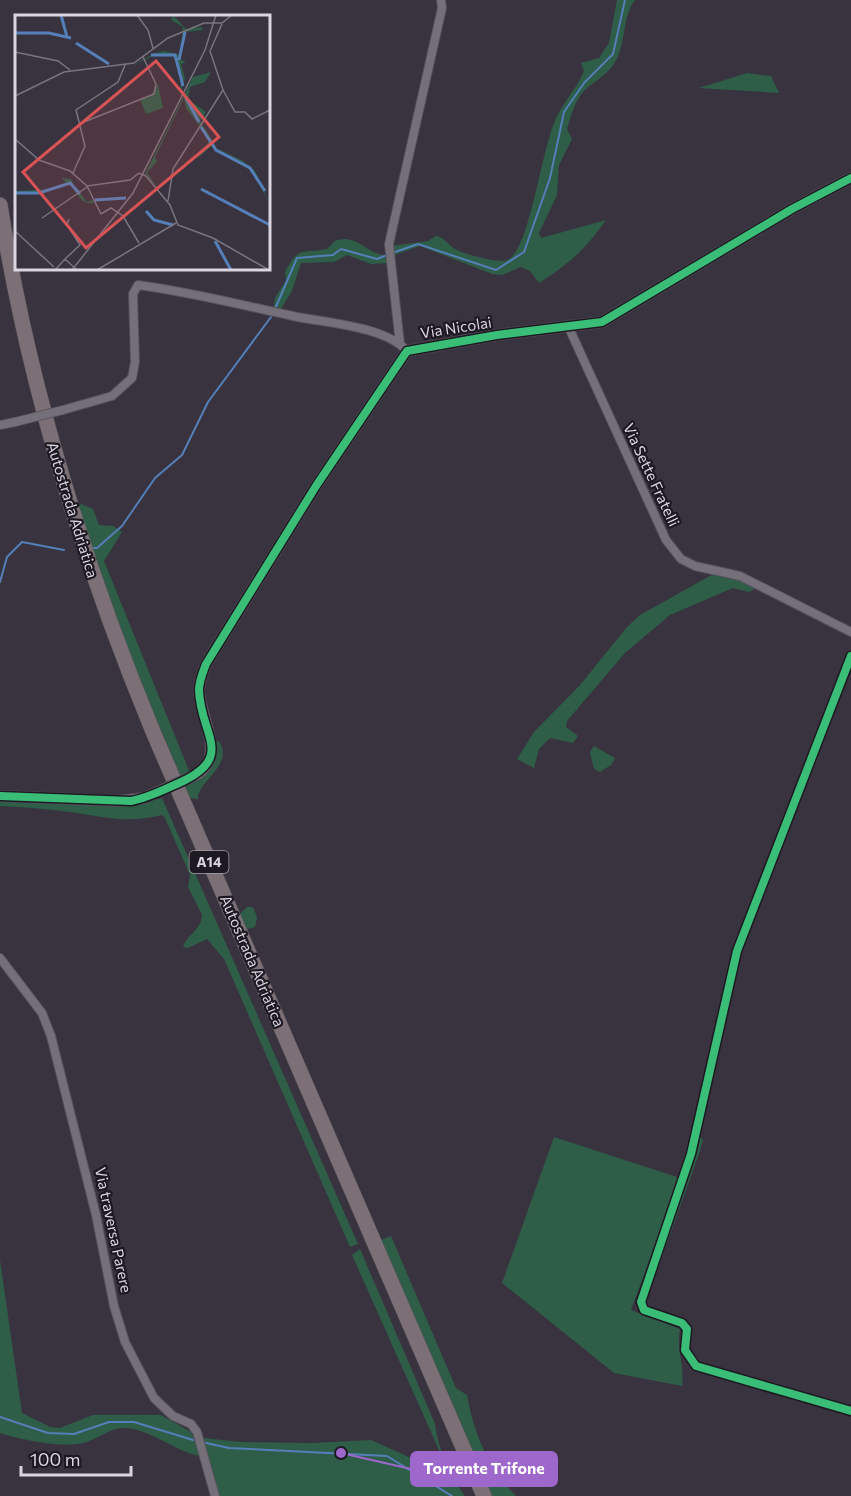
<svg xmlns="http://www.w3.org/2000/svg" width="851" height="1496" font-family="Commissioner,sans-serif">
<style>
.green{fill:#2e5d48}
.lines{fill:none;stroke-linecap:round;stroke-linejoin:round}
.stream{stroke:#557fb8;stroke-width:2}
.minor-casing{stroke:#55505a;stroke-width:10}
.tertiary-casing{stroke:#55505a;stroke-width:12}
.motorway-casing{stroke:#55505a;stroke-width:16}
.minor{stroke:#746f78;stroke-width:8}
.tertiary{stroke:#746f78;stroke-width:10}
.motorway{stroke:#7c6f75;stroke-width:15}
.minor-bridge-casing{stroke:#55505a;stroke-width:10;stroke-linecap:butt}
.tertiary-bridge-casing{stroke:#55505a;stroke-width:12;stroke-linecap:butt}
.minor-bridge{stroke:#746f78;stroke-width:8}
.tertiary-bridge{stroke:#746f78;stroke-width:10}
.cycleway-casing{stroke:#1d1922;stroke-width:11}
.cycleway{stroke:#3abd76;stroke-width:8}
.labels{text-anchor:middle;stroke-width:4.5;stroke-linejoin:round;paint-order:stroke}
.shield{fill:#1d1922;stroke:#a29da8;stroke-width:1.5}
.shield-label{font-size:14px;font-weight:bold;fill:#dbd5e2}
.street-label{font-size:15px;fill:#dbd5e2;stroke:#1d1922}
.inset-river{fill:none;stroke:#557fb8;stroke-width:3}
.inset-road{fill:none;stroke:#797480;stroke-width:1.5}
.view{fill:#d75356;fill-opacity:0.15;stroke:#d75356;stroke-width:3}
.inset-edge{fill:none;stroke:#dbd5e2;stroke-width:3}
.leader{fill:none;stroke:#9d67cb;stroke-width:2}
.callout-dot{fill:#9d67cb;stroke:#1d1922;stroke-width:2}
.callout{fill:#9d67cb;stroke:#9d67cb;stroke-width:2}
.callout-label{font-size:16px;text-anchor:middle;font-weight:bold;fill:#fff}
</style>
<rect width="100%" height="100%" fill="#38333e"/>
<path class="green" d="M617,0H635C621,19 627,43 615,62C609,73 597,80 588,87C576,97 571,115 567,129L572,139L559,165L557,195L539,233L541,238L606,220C584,251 570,263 539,283L530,271L521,267L502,275L492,274L420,246L392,256L391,246L428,241L436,236C445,238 445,241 451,246C459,254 492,261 503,261C520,261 529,216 533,203C539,179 546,144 554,123C561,104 577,89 584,71L581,63L599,58L609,43Z
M747,73L771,76L779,93L699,88Z
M345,239C361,240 369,254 385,255L386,251L388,263L371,264L347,255L334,262L301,263L292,291L279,312L273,310L275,298L286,280L285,272C299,245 302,254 327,249L336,240Z
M81,504L93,509L99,525L113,526L122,532L104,561L190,773L181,777L131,660L76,509Z
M717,572L758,587L749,592L733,588L670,615L625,653L567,721L566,727L578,736L573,743L550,738L539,749L534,768L517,759L534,732L580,685L627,627L640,615Z
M219,741C235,765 197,781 198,799L189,798L185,787L202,776L213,742Z
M594,746L615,758L611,765L600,772L594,769L590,752Z
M162,798L358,1244L350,1247L224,959L207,939L188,948L183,947C187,934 201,931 202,915L188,887L190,875L165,818L162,815C126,824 106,817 70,812C47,809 23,807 0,806V799L132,806Z
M247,907H253L257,917L255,927L245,930L239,915Z
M698,1134L703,1140L700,1151L655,1277L651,1276Z
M554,1137L680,1178L631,1310L680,1329C676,1351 685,1365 682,1386L614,1373L502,1283Z
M391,1236L456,1388L467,1395C474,1435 488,1466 516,1496H492L381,1240Z
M360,1249L435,1424C438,1449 450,1476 465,1496H216L203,1438L241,1442L313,1443L371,1440L409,1457L456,1488L352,1255Z
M0,1260L22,1413L50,1427L60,1428L93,1415H161L191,1432L200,1456C176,1452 152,1430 126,1428C111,1427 101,1437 87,1442C65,1449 22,1440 0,1433Z"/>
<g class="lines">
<path class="stream" d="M392,253L418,244L496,270L524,252L550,178L564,112L584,83L613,54L625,0
M275,309L297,258L333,255L341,249L377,259L387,255
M92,548H97L122,526L155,478L182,455L208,402L271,317
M0,582L7,557L22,542L64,550
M0,1417L48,1433L74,1434L109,1422H134L193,1440
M206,1443L229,1448L387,1456L452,1496"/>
<g class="minor-casing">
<path id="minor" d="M569,328L666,540L681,559L695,566L740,576L851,632
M400,344L389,244L442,8L441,0
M63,410L112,396L132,378L135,362L133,294L138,285C191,292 241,305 293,316C325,323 385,326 407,351
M0,425L15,422
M851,656L737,951L691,1154L641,1302L644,1310L682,1323L687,1329L685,1350L696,1366L851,1411
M0,958L42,1013L51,1036L96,1215L114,1306L125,1342L154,1398L173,1416L191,1424L197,1432L215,1496"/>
</g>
<g class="tertiary-casing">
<path id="tertiary" d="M198,774C226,754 200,718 199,691C199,681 203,673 206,664L316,486L407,351L497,335L602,322L792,209L851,178
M0,796L118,801L144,798"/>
</g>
<g class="motorway-casing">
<path id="motorway" d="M0,205C29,388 83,563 154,734L484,1496"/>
</g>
<use href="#minor" class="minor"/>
<use href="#tertiary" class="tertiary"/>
<use href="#motorway" class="motorway"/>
<g class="minor-bridge-casing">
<path id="minor-bridge" d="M15,422L63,410"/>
</g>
<g class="tertiary-bridge-casing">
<path id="tertiary-bridge" d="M144,798L198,774"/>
</g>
<use href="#minor-bridge" class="minor-bridge"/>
<use href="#tertiary-bridge" class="tertiary-bridge"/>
<g class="cycleway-casing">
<path id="cycleway" d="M851,656L737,951L691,1154L641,1302L644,1310L682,1323L687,1329L685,1350L696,1366L851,1411
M0,796L131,801C148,798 163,790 179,783C237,757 200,735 199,690C199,681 203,672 206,664L316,486L407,351L497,335L602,322L792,209L851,178"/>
</g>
<use href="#cycleway" class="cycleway"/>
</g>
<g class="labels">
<rect class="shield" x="189.5" y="851" width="39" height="22" rx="4.5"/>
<g class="shield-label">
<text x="209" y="867">A14</text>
</g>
<g class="street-label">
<text transform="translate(456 328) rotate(-9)" y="5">Via Nicolai</text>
<text transform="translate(651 475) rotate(65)" y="5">Via Sette Fratelli</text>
<text transform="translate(72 510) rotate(73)" y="5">Autostrada Adriatica</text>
<text transform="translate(252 961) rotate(67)" y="5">Autostrada Adriatica</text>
<text transform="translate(113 1230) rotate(78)" y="5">Via traversa Parere</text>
</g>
</g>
<g transform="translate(15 15)">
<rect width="255" height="255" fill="#38333e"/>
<path d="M158,0L171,14L187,12L188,15L170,17L165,44L171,47L166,49L170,63L165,79L167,59L157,39L140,40L116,51L140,38L150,36L165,40L168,12L156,5ZM196,57L190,67L175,72L173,84L191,97L185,106L202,133L228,146L240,156L255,189L238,158L227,148L197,130L182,144L195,125L171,93L169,83L140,142L142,146L132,158L144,174L130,159L178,62ZM143,69L148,93L131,99L125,84L136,81ZM46,163L56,164L62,177L66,179L72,187L78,185L79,188H72L67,185L60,177L56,169L24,179H0V176L39,174L52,168Z" fill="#2e5d48"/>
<path class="inset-river" d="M46,0L52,22M0,18H34L56,23M61,28L94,49M136,40H160L168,71M164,45L170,17M171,83L184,107M186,112L201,135L235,153L250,176M186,174L255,210M0,178H24L55,168L65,179M80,185L111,183M131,196L139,205L158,210M200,226L216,255"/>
<path class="inset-road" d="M122,0L133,15L138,33M207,9L195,36L208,75M0,37L43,46L55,55M0,81L49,57L119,48L153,23L189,8H207L217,0M64,109L139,79L141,69L128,42M0,124L24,145L55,156L72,171L115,165L124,158L131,161L155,190L163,210L198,223L254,255M58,158L70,131L61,95L103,67L110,50M72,171L86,199L96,193L108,201L124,228M153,186L158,154L208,75L220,97H230L237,104L255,95M27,203L72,172M0,216L39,252M50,244L65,230L52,210L54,204M40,255L50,244L62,255M57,255L118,178L190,35L201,0M82,255L161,208"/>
<path class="view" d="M141,46L204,122L71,233L8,157Z"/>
<rect width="255" height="255" class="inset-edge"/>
</g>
<path class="leader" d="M341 1453L411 1469"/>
<circle class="callout-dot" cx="341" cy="1453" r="6"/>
<rect class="callout" x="411" y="1452" width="146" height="34" rx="6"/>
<g class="callout-label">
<text x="484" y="1474">Torrente Trifone</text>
</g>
<path d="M21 1466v9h110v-9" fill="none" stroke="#dbd5e2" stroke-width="3"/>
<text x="30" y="1466" font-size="18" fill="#dbd5e2" stroke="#1d1922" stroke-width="4.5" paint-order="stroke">100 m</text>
</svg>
